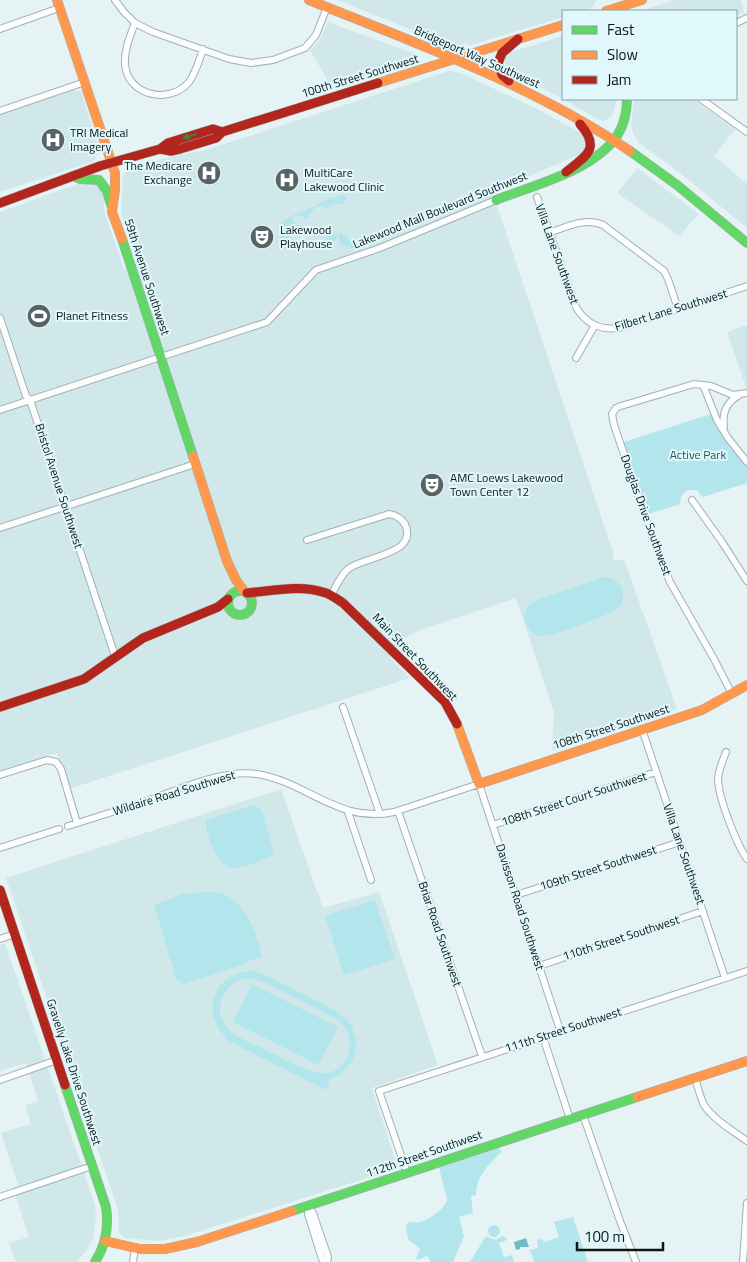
<svg xmlns="http://www.w3.org/2000/svg" width="747" height="1262" font-family="'Titillium Web',sans-serif">
<style>
.built{fill:#d1e8eb}
.green{fill:#b2e5ec;fill-rule:evenodd}
.water{fill:#70bbc5}
.lines{fill:none;stroke-linecap:round;stroke-linejoin:round}
.street-casing{stroke:#a5afb1;stroke-width:8}
.fast-casing{stroke:#a5afb1;stroke-width:10}
.slow-casing{stroke:#a5afb1;stroke-width:10}
.jam-casing{stroke:#a5afb1;stroke-width:10}
.street{stroke:#fbfdfe;stroke-width:6}
.fast{stroke:#63d668;stroke-width:9}
.slow{stroke:#ff974d;stroke-width:9}
.jam{stroke:#b3261e;stroke-width:9}
.oneway{fill:#3c8044}
.labels{text-anchor:middle;stroke-width:4;stroke-linejoin:round;paint-order:stroke}
.street-label{font-size:12px;fill:#0d1617;stroke:#e0f8fb}
.poi-label{font-size:12px;fill:#0d1617;stroke:#e0f8fb;text-anchor:start}
.park-label{font-size:12px;fill:#29555b;stroke:#e0f8fb}
</style>
<rect width="100%" height="100%" fill="#e6f3f5"/>
<path class="built" d="M337,0H597L592,8L582,11H563V17L468,46L467,43L455,47Z
M675,0H741L744,12L736,17V11H640Z
M328,22L415,54L416,59L414,61L331,86L310,50L319,41Z
M563,36V99H616L615,107L611,117L604,121L599,120L556,95L508,72L504,67L505,57L511,52Z
M449,71L461,73L535,108L585,135L588,147L582,154L538,172L493,194L613,552V561L624,559L677,709L552,750L554,712L516,598L417,631L407,637L398,645L390,658L410,678L69,789L57,753L0,771V212L83,182L95,183L104,192V211L124,269L137,264L121,213L123,177L125,173L129,168L160,159L201,151L240,139Z
M70,90L81,91L100,150L94,161L0,192V113Z
M634,99H692L735,129L714,156L747,184V228L680,173L639,143L634,135L631,126Z
M637,168L699,214L679,236L617,193Z
M747,325V387H746L727,332Z
M281,789L323,908L379,892L438,1065L372,1088L398,1168L185,1236L157,1241L124,1238L119,1233L118,1210L6,878Z
M5,943L95,1205L96,1217L93,1238L87,1250L77,1262H16L9,1243L29,1237L13,1188L18,1185L1,1133L31,1124L25,1105L38,1101L26,1063L0,1071V945Z"/>
<path class="green" d="M344,195L347,198L343,204H332L326,208C315,203 312,211 307,219L298,215L292,217L293,221L298,225V228L289,237L290,247L288,250L287,248L283,250L278,229L282,222L291,216L313,207L325,200Z
M339,232L347,237L355,248L346,247L339,243Z
M338,234L334,244L333,241L329,245L322,242L329,235Z
M714,413L747,462V483L703,497L696,490H687L681,496L680,504L645,515L621,443Z
M603,577C622,577 631,598 615,611C603,616 550,638 540,636C534,635 528,630 526,624C522,616 526,608 532,602Z
M255,805L262,810L274,855L255,863L232,869C214,859 208,839 205,820Z
M203,892C209,893 218,891 223,894C246,903 257,934 262,956L225,971L183,984L176,978L154,905L183,894Z
M375,900L395,959L344,975L325,916Z
M254,971L266,975L337,1011L351,1024L357,1042L353,1061L340,1075L327,1080L330,1082L326,1090L225,1039L226,1037C198,1011 216,970 254,971ZM243,979H253L263,982L338,1020C347,1028 352,1039 349,1051C337,1094 291,1062 268,1051C255,1044 237,1039 228,1028C212,1011 222,986 243,979Z
M252,984L338,1027L318,1065L233,1022Z
M499,1148L502,1151C490,1164 476,1175 476,1195L471,1196L473,1213L459,1217L464,1236L453,1262H431L427,1256L417,1260L416,1258L420,1249L408,1239L406,1225L410,1222C414,1222 419,1223 423,1221C431,1219 446,1207 447,1199L439,1168Z
M573,1217L588,1262H532L534,1261L530,1250L538,1248L537,1240L542,1239L544,1242L559,1237L554,1222Z
M488 1231a6 6 0 1 1 12 0a6 6 0 1 1-12 0Z
M486,1236C491,1239 497,1242 502,1236L506,1238L507,1240L499,1243L504,1257L512,1255L514,1262H470Z"/>
<path class="water" d="M526,1238L529,1247H520V1249L516,1250L514,1242Z"/>
<g class="lines">
<g class="street-casing">
<path id="street" d="M115,0L124,12L135,23L153,32L229,59L251,63L273,60L305,48L316,35L327,7
M135,23C130,36 124,50 125,64C127,96 170,105 189,82C196,73 199,60 203,49
M736,23L747,18
M0,29L59,8
M701,99L747,132
M0,111L85,82
M537,197L576,307C586,325 604,332 623,327L747,286
M549,233C566,227 585,217 603,225L664,271L668,279L678,309
M0,318L26,396L30,400L115,656
M576,358L595,325
M703,385L717,420L728,438L747,462
M0,410L267,322L316,270L380,248L496,200
M724,427C722,414 726,403 738,396
M692,500L722,542L747,581
M0,528L195,464
M307,540L389,514C395,515 401,518 405,524C419,555 364,556 348,569C340,576 336,586 331,596
M732,694L714,659L670,582L655,545L614,425L612,414L616,408L621,406L694,384L711,386L733,395L747,393
M343,707L380,814
M642,729L725,978
M726,752C723,760 719,769 718,778C718,797 736,843 747,859
M0,775L47,760L56,762L61,769L77,823
M398,811L482,1056
M348,812L371,880
M493,825L656,772
M68,826C93,818 118,810 144,802C177,790 222,769 257,774C307,782 339,824 394,812L479,784L560,1030
M0,848L59,829
M516,895L680,842
M0,939L15,934
M539,966L703,911
M543,1037L570,1119
M695,1078C698,1087 700,1097 704,1105C714,1120 733,1131 747,1141
M0,1080L57,1060
M583,1115L620,1221L636,1262
M407,1173L379,1091L747,971
M0,1197L92,1166
M308,1206V1214L322,1259L326,1262
M308,1206L313,1213L328,1257L327,1262
M133,1262L135,1248
M743,1262L747,1203"/>
</g>
<g class="fast-casing">
<path id="fast" d="M630,151L677,185L747,243
M73,176L80,179L99,180L107,191L111,205
M496,200C534,185 593,171 617,136C624,125 627,111 627,99
M122,239L193,456
M228 603a12 12 0 1 1 24 0a12 12 0 1 1-24 0Z
M65,1085L106,1207C109,1227 106,1245 95,1262
M292,1211L637,1097"/>
</g>
<g class="slow-casing">
<path id="slow" d="M57,0L115,173V190L112,212L122,239
M309,0C418,44 532,85 630,151
M606,11L642,0
M378,83L563,25
M193,456L227,561L236,580L244,591
M457,724L479,784L702,710L747,685
M637,1097L747,1061
M105,1241L140,1249H165L197,1242L292,1211"/>
</g>
<g class="jam-casing">
<path id="jam" d="M509,81L502,75L498,63L502,53L518,39
M160,149L168,143L213,129L222,132
M566,172C587,156 601,148 580,124
M0,203L100,166L160,149L171,151L180,149L216,138L222,132L378,83
M247,593C273,591 300,584 326,593C332,595 338,600 343,603L445,702L457,724
M0,707L84,679L143,638L218,607L228,599
M0,890L65,1085"/>
</g>
<use href="#street" class="street"/>
<use href="#fast" class="fast"/>
<use href="#slow" class="slow"/>
<use href="#jam" class="jam"/>
</g>
<defs><path id="oneway-solid" d="M-6-.8H1V-3.2L6.5 0L1 3.2V.8H-6Z" transform="scale(1.25)"/></defs>
<use class="oneway" href="#oneway-solid" transform="translate(190 136) rotate(163)"/>
<defs>
<g id="hospital-disc" transform="scale(1.25)"><circle r="9.5" fill="#596365" stroke="#e0f8fb"/><path d="M-5-5h3v3.5h4V-5h3V5h-3V1.5h-4V5h-3Z" fill="#fff"/></g>
<g id="theatre-disc" transform="scale(1.25)"><circle r="9.5" fill="#596365" stroke="#e0f8fb"/><path d="M-5-5.5Q0-4 5-5.5V0Q5 5 0 6Q-5 5-5 0ZM-3.3-2.5H-1v1.5H-3.3ZM1-2.5H3.3v1.5H1ZM-2.8 1Q0 5.5 2.8 1Z" fill="#fff"/></g>
<g id="stadium-disc" transform="scale(1.25)"><circle r="9.5" fill="#596365" stroke="#e0f8fb"/><path d="M0-5a6.5 5 0 1 0 0 10a6.5 5 0 1 0 0-10ZM-3.5-1.8h7v3.6h-7Z" fill="#fff"/></g>
</defs>
<g fill-rule="evenodd">
<use href="#hospital-disc" x="53" y="140"/>
<use href="#hospital-disc" x="209" y="173"/>
<use href="#hospital-disc" x="287" y="180"/>
<use href="#theatre-disc" x="262" y="237"/>
<use href="#stadium-disc" x="39" y="316"/>
<use href="#theatre-disc" x="432" y="485"/>
</g>
<g class="labels">
<g class="street-label">
<text transform="translate(477 57) rotate(24)" y="4">Bridgeport Way Southwest</text>
<text transform="translate(360 76) rotate(-17)" y="4">100th Street Southwest</text>
<text transform="translate(440 210) rotate(-22)" y="4">Lakewood Mall Boulevard Southwest</text>
<text transform="translate(557 254) rotate(70)" y="4">Villa Lane Southwest</text>
<text transform="translate(147 277) rotate(72)" y="4">59th Avenue Southwest</text>
<text transform="translate(671 310) rotate(-17)" y="4">Filbert Lane Southwest</text>
<text transform="translate(59 486) rotate(72)" y="4">Bristol Avenue Southwest</text>
<text transform="translate(646 515) rotate(70)" y="4">Douglas Drive Southwest</text>
<text transform="translate(415 657) rotate(46)" y="4">Main Street Southwest</text>
<text transform="translate(611 727) rotate(-18)" y="4">108th Street Southwest</text>
<text transform="translate(174 793) rotate(-17)" y="4">Wildaire Road Southwest</text>
<text transform="translate(574 799) rotate(-18)" y="4">108th Street Court Southwest</text>
<text transform="translate(684 854) rotate(71)" y="4">Villa Lane Southwest</text>
<text transform="translate(598 868) rotate(-18)" y="4">109th Street Southwest</text>
<text transform="translate(520 907) rotate(72)" y="4">Davisson Road Southwest</text>
<text transform="translate(440 934) rotate(71)" y="4">Briar Road Southwest</text>
<text transform="translate(621 938) rotate(-18)" y="4">110th Street Southwest</text>
<text transform="translate(563 1030) rotate(-18)" y="4">111th Street Southwest</text>
<text transform="translate(74 1072) rotate(72)" y="4">Gravelly Lake Drive Southwest</text>
<text transform="translate(424 1154) rotate(-19)" y="4">112th Street Southwest</text>
</g>
<g class="poi-label">
<text x="70" y="137">TRI Medical<tspan x="70" dy="14">Imagery</tspan></text>
<text x="192" y="170" text-anchor="end">The Medicare<tspan x="192" dy="14">Exchange</tspan></text>
<text x="304" y="177">MultiCare<tspan x="304" dy="14">Lakewood Clinic</tspan></text>
<text x="280" y="234">Lakewood<tspan x="280" dy="14">Playhouse</tspan></text>
<text x="56" y="320">Planet Fitness</text>
<text x="450" y="482">AMC Loews Lakewood<tspan x="450" dy="14">Town Center 12</tspan></text>
</g>
<g class="park-label">
<text x="698" y="459">Active Park</text>
</g>
</g>
<rect x="562" y="10" width="175" height="90" fill="#e0f8fb" stroke="#8c9ea0"/>
<rect x="572" y="26" width="25" height="8" fill="#63d668" stroke="#8c9ea0"/>
<text x="607" y="35" font-size="15" fill="#0d1617">Fast</text>
<rect x="572" y="51" width="25" height="8" fill="#ff974d" stroke="#8c9ea0"/>
<text x="607" y="60" font-size="15" fill="#0d1617">Slow</text>
<rect x="572" y="76" width="25" height="8" fill="#b3261e" stroke="#8c9ea0"/>
<text x="607" y="85" font-size="15" fill="#0d1617">Jam</text>
<path d="M577 1242v8h86v-8" fill="none" stroke="#0d1617" stroke-width="2.5"/>
<text x="584" y="1242" font-size="15" fill="#0d1617" stroke="#e0f8fb" stroke-width="4" paint-order="stroke">100 m</text>
</svg>
